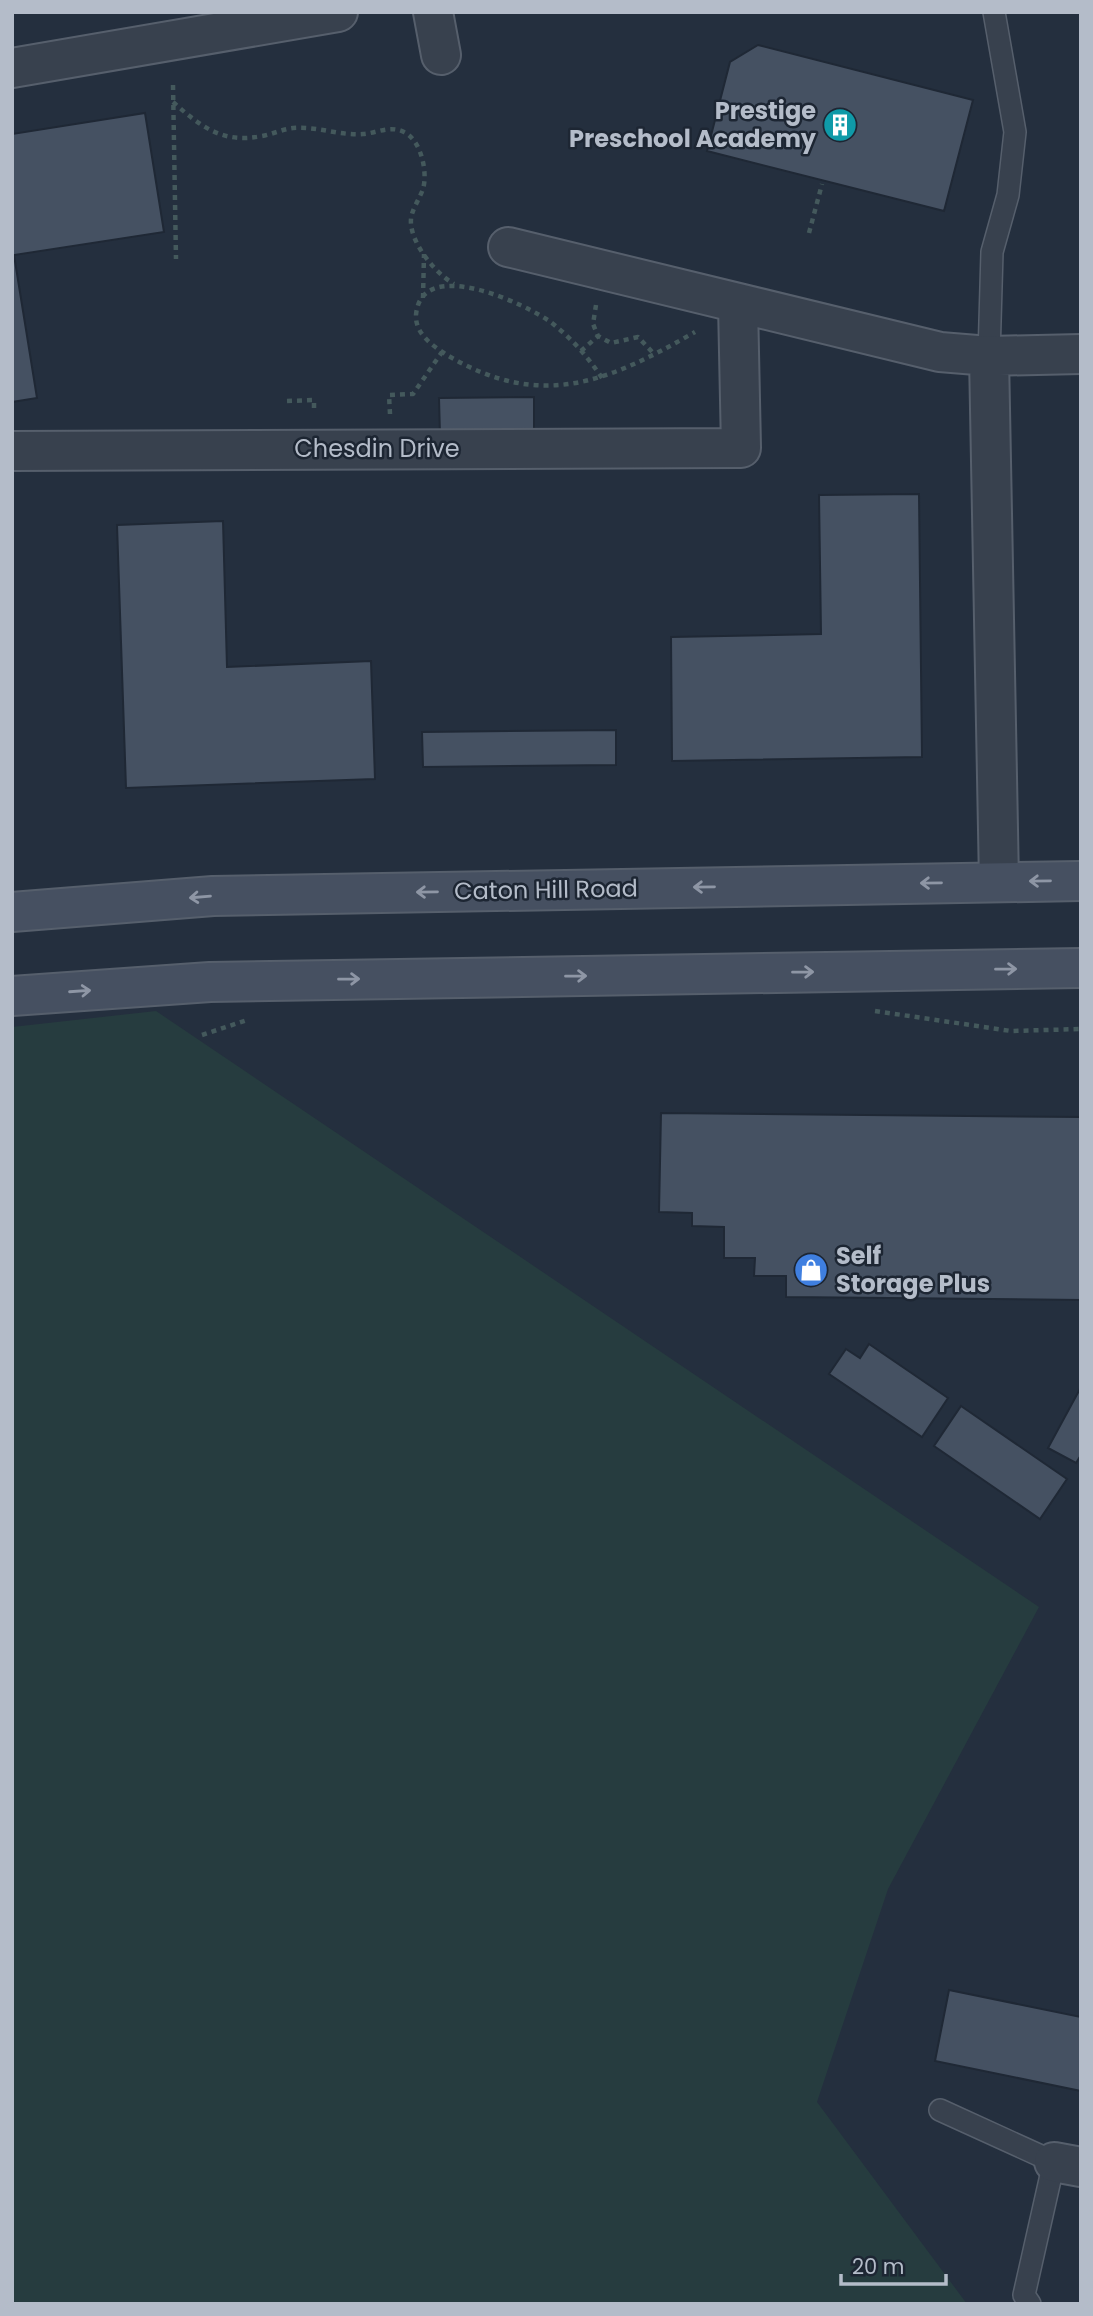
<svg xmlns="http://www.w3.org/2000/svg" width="1093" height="2316" font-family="Poppins,sans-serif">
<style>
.green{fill:#263c3f}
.building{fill:#455162;stroke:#1f2835;stroke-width:2}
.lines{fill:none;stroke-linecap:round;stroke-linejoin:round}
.service-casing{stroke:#565f6c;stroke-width:24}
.minor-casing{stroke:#565f6c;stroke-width:42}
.secondary-casing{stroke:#565f6c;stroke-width:42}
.path{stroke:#44595c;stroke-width:4.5;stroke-dasharray:5 5;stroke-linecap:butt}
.service{stroke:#38414e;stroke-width:21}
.minor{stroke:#38414e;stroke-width:38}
.secondary{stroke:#465061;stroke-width:38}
.oneway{stroke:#8e96a5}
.labels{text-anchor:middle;stroke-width:5;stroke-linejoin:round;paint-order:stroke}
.poi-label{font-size:24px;font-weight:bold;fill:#b4bcc9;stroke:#1d2633;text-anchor:end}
.street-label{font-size:24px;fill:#b4bcc9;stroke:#1d2633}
</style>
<rect width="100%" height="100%" fill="#242f3e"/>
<path class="green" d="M156,1011L1039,1607L888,1889L817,2102L967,2304H12V1027Z"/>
<path class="building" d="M758,45L973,100L944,211L707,151L730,62Z
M145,113L164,232L14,255L37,398L12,402V134Z
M534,397V434L440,436L439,398Z
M919,494L922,757L672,761L671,637L821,634L819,495Z
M223,521L227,667L371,661L375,779L126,788L117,525Z
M616,730V765L423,767L422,732Z
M661,1113L1081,1117V1300L786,1297V1276H754L755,1258H724V1227L692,1226V1213L659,1212Z
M869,1344L948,1398L922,1437L829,1374L846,1349L860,1358Z
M1081,1387V1455L1076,1463L1048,1448Z
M961,1406L1067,1479L1040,1519L934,1446Z
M949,1990L1081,2017V2091L935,2061Z"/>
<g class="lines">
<g class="service-casing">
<path id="service" d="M989,356L992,252L1008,195L1015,132L994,12
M940,2110L1054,2162L1024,2295L1030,2304"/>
</g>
<g class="minor-casing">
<path id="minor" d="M433,12L441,55
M12,68L338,12
M508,247L940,352L989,356L1081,354
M989,356L999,882
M12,451L741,448L738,304
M1054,2162L1081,2167"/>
</g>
<g class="secondary-casing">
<path id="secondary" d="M12,912L213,896L1081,881
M12,996L210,982L1081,968"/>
</g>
<path class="path" d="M173,85L176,259
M173,102C201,127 223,144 262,136C273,134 283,129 293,128C317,126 340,136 363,134C377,133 390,125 404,132C421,140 428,172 423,189C419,200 412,209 411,219C409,242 436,274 454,284
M809,233L822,184
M423,298L424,254
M596,305L593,324L598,336L611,343L638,337L655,355
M581,351L598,336
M602,378C588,357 572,339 552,323C528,305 421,254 416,315C415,334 433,346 447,355C541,411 608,382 695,332
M287,401L314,400V413
M390,414L389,395L413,394L442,352
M875,1011L1011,1031L1081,1029
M202,1035L247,1020"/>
<use href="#service" class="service"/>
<use href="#minor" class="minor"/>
<use href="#secondary" class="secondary"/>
</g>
<defs><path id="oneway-shaft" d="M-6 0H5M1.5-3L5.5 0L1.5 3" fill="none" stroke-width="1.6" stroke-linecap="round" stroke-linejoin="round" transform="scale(1.75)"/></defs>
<g class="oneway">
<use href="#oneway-shaft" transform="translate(1040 881) rotate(179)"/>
<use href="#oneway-shaft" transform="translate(931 883) rotate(179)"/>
<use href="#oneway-shaft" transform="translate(704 887) rotate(179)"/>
<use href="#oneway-shaft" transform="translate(427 892) rotate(179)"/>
<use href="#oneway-shaft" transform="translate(200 897) rotate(175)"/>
<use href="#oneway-shaft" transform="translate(1006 969) rotate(-1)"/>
<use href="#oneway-shaft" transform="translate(803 972) rotate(-1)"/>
<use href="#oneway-shaft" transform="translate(576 976) rotate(-1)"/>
<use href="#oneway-shaft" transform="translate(349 979) rotate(-1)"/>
<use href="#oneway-shaft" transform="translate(80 991) rotate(-4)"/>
</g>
<defs>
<g id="building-disc" transform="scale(1.75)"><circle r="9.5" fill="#0f9aa8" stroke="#1d2633"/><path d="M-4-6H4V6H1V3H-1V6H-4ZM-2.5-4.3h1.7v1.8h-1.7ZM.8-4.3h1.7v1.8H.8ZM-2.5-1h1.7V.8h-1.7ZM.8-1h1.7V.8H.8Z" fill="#fff"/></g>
<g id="shop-disc" transform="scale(1.75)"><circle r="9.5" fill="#3f7fe0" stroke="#1d2633"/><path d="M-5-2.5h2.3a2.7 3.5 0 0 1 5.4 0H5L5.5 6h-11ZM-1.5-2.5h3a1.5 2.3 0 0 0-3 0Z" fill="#fff"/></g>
</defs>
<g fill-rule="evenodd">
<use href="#building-disc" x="840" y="125"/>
<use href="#shop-disc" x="811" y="1270"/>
</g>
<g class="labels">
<g class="poi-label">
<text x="816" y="119">Prestige<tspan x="816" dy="28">Preschool Academy</tspan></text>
<text x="836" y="1264" text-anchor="start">Self<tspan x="836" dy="28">Storage Plus</tspan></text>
</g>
<g class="street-label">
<text x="377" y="457">Chesdin Drive</text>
<text transform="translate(546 890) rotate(-1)" y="8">Caton Hill Road</text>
</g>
</g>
<rect width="1093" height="2316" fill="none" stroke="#b4bcc9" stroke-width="28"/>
<path d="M841 2274v10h105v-10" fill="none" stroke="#b4bcc9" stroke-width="3.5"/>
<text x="852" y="2274" font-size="21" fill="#b4bcc9" stroke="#1d2633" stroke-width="5" paint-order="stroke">20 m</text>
</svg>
